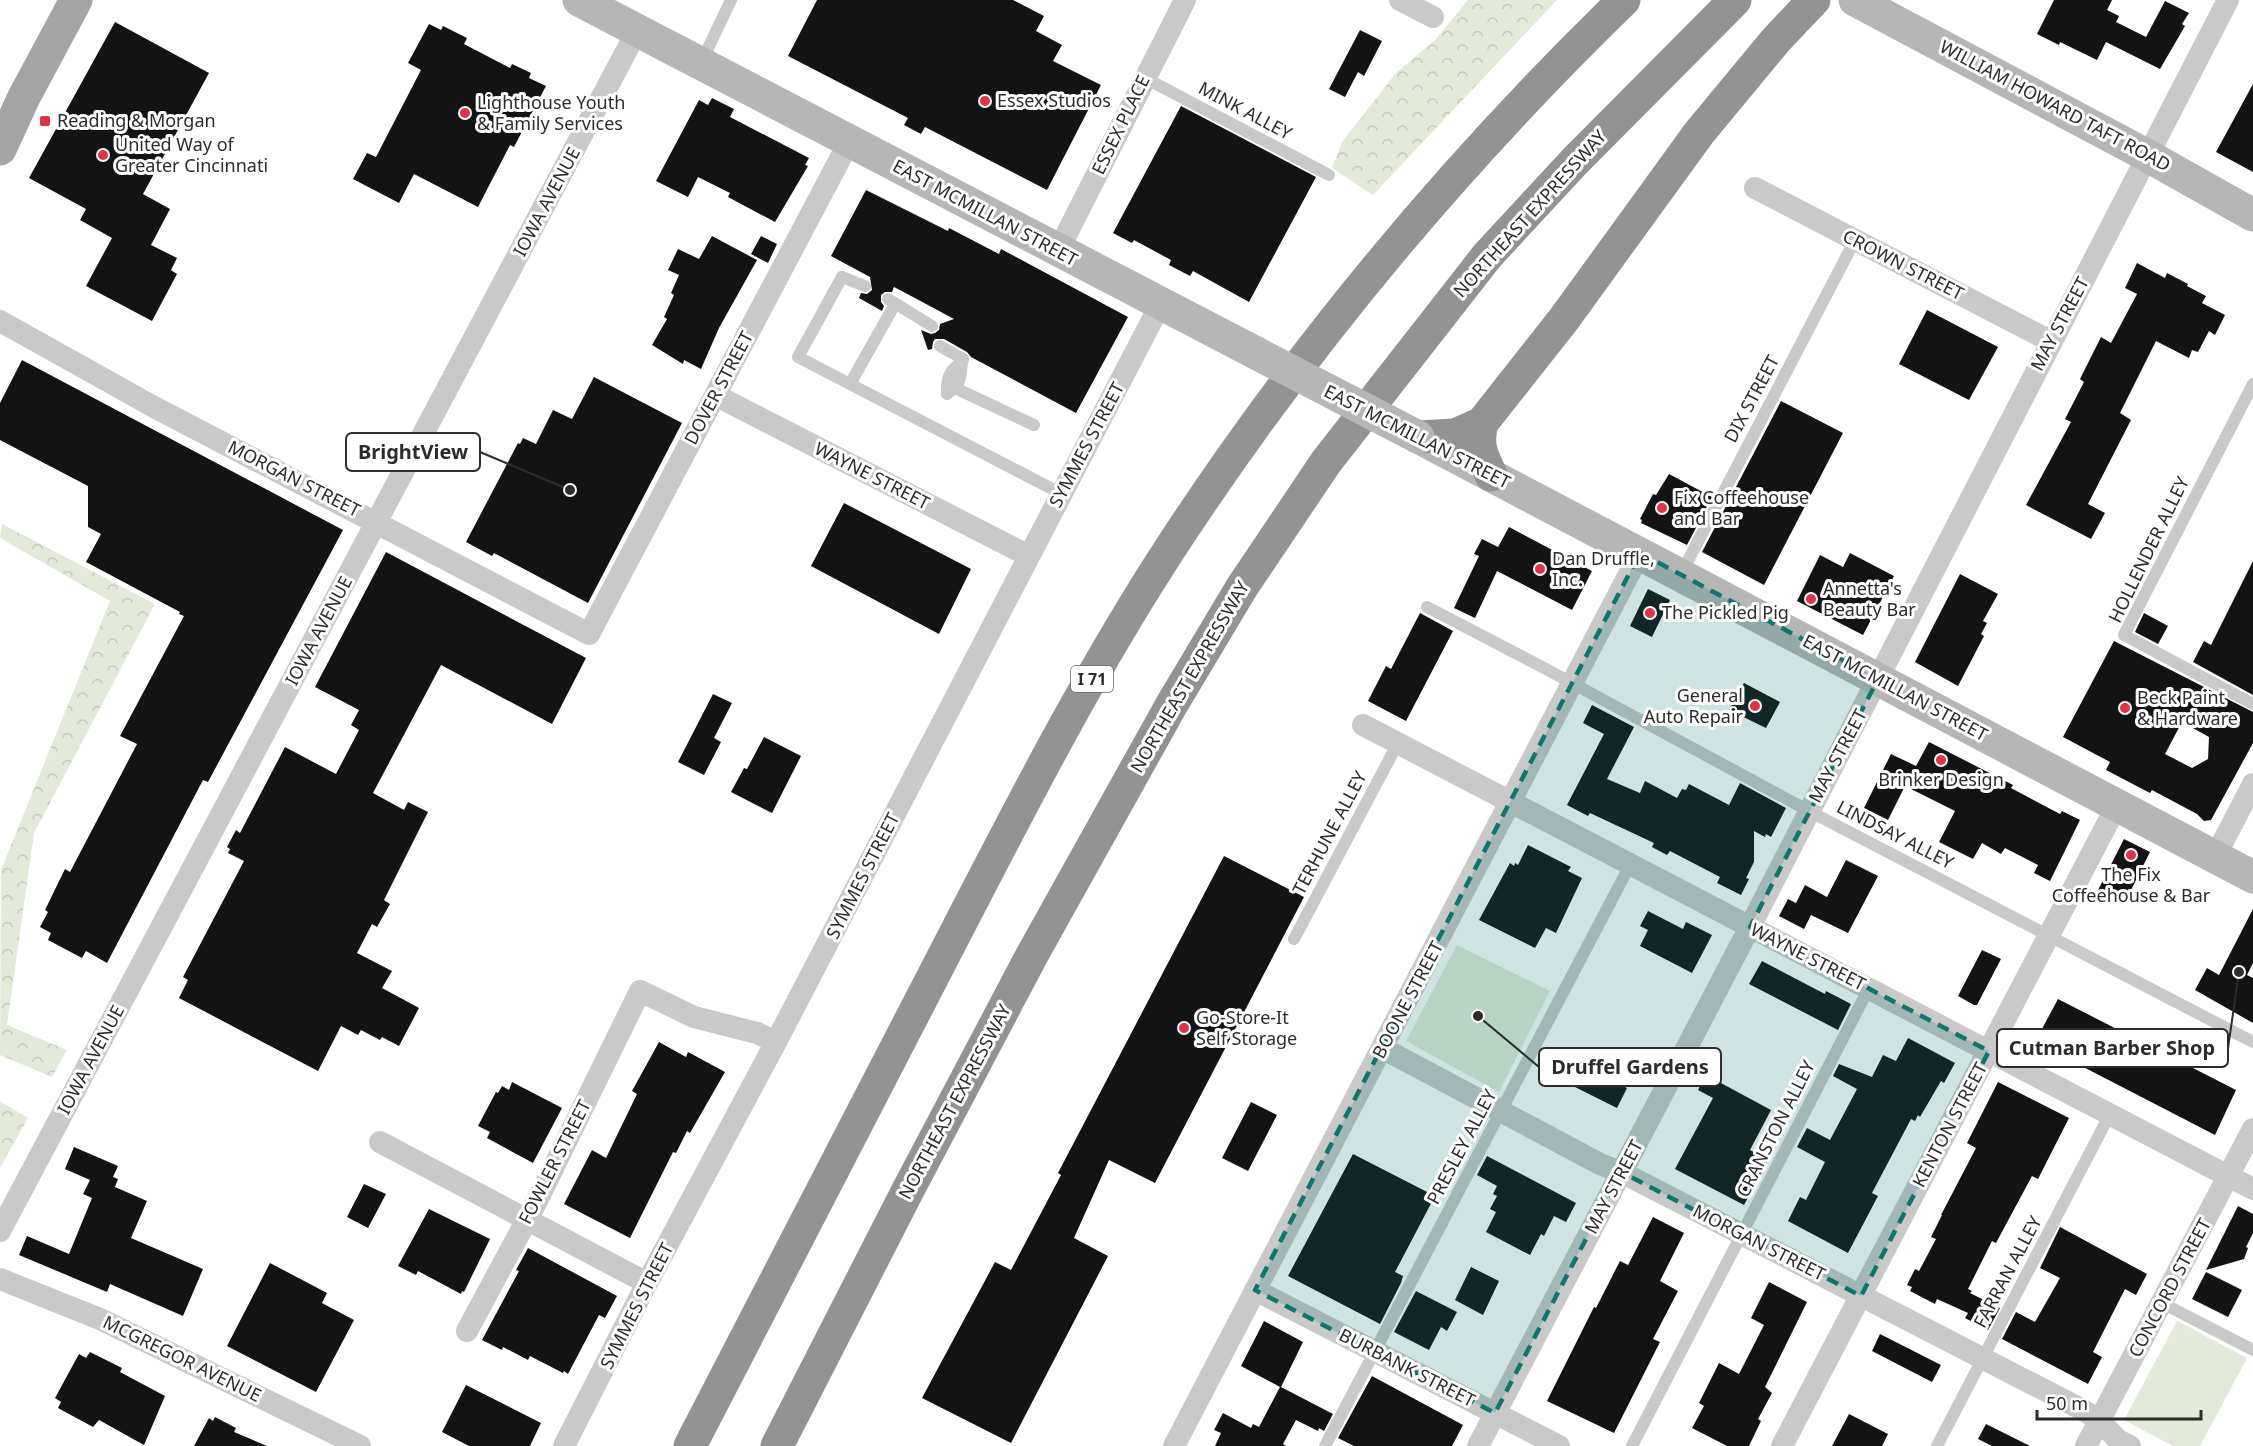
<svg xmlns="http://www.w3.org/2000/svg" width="2253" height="1446" font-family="'Noto Sans',sans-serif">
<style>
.forest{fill:url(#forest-crowns)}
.green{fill:#e3eada}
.building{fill:#131313;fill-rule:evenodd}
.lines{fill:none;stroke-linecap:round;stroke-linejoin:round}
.lane{stroke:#c9c9c9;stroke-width:12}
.street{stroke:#c9c9c9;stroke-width:22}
.secondary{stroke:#b6b6b6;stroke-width:33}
.primary{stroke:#a4a4a4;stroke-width:33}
.highway{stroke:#939393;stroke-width:33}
.secondary-bridge{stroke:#b6b6b6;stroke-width:33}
.marked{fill:#0f766e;fill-opacity:0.2;stroke:#0f766e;stroke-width:4.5;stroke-dasharray:12 8;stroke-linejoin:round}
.poi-dot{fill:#e03147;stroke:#fff;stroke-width:2}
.labels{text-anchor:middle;stroke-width:6;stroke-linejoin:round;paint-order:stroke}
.shield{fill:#fff;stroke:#6b6b6b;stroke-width:1.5}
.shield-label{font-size:16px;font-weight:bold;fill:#2c2c2c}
.poi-label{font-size:18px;fill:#2c2c2c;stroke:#fff;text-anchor:start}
.street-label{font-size:18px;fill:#2c2c2c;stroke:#fff}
.leader{fill:none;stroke:#2c2c2c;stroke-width:2}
.callout-dot{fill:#2c2c2c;stroke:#fff;stroke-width:2}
.callout{fill:#fff;stroke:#2c2c2c;stroke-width:2}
.callout-label{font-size:20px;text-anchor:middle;font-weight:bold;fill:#2c2c2c}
</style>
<defs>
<pattern id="forest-crowns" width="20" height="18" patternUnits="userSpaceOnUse" patternTransform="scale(1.5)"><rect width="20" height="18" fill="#e3eada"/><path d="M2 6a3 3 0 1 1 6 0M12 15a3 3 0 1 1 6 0" fill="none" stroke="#c3c9bb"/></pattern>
</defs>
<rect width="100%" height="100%" fill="#fff"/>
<path class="forest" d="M1468,0H1557L1373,195L1332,168L1342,142L1396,73L1435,40Z
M2,524L155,604L34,833L7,1025L67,1050L52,1077L0,1055L1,870L110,601L0,538Z
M0,1101L28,1118L0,1168Z"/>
<path class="green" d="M1457,945L1550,991L1499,1092L1406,1041Z
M2177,1321L2247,1358L2200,1446H2173L2124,1420Z"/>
<path class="building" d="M817,0H1013L1044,16L1036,31L1062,45L1053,61L1101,85L1047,190L925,127L921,134L904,125L908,118L788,56Z
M2054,0H2112L2107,10L2119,16L2116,22L2146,37L2165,1L2189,13L2182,24L2185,26L2160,69L2106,42L2097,60L2060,42L2059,45L2037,34Z
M115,22L209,73L143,194L170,209L151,245L177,258L171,270L177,274L152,321L86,286L112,238L80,220L86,209L29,178Z
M429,24L441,30L443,26L467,38L464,44L510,68L512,64L531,73L529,78L546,86L514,147L510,145L478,207L414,174L399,203L353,179L367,153L376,157L421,70L408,63Z
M1360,30L1382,41L1364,76L1358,72L1345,97L1329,89Z
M2253,84V172L2216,152Z
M712,98L734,109L730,117L809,158L805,165L808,166L775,222L728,197L730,193L698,177L688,197L656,181L699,100L708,105Z
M1181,106L1316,177L1249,302L1193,271L1190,276L1169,265L1171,260L1134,240L1132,243L1113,233Z
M866,190L948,231L949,228L999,254L1001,249L1128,317L1076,413L971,357L967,352L944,339H935L933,342L932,349L928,350L921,330L931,334L935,333L939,330L940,324L954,319L913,297L894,287L892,292H885L881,295V302L884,306L882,311L859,298L861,293L867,294L872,290L870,277L831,256Z
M712,236L757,260L719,328L701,369L684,360L683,364L652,345L667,319L664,317L674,295L671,293L679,275L668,270L678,249L699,259Z
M761,236L777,244L768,263L751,254Z
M2137,263L2165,278L2167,273L2188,284L2187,286L2206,296L2202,303L2225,315L2215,335L2209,331L2198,352L2192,350L2189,358L2156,341L2120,413L2131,420L2088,504L2105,513L2091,539L2026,505L2071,422L2065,419L2084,382L2080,379L2101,337L2111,343L2137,294L2125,288Z
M1927,310L1998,347L1969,400L1899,364Z
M22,360L343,530L208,782L203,780L107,963L86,951L82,958L48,940L51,933L40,927L48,912L45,910L65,869L70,872L137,744L120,736L184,616L179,614L180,612L86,562L101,534L88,527V486L0,440V403Z
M594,377L682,423L588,603L494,553L492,556L466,542L518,443L520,444L523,438L536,444L553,410L572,419Z
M1781,401L1843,433L1764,585L1702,552Z
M1669,474L1712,497L1687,545L1641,523L1642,520L1640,519L1653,494L1656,495Z
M844,503L971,569L939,634L811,566Z
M1509,527L1592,571L1572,610L1497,571L1475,618L1454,608L1479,556L1474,554L1482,539L1498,547Z
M386,552L586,658L552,724L441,665L373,793L404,810L408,802L428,812L384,900L390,904L377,927L372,924L357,953L392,971L382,988L419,1008L399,1046L382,1037L380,1040L361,1030L358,1035L341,1026L318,1071L179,998L188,980L183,977L244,861L228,853L230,849L227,847L236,830L240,833L285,747L336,774L359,730L351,725L359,710L315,687Z
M1850,553L1894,576L1863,635L1797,601L1820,555L1843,567Z
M2253,561V695L2193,662L2204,641L2211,645Z
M1960,574L1998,594L1983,621L1987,623L1981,634L1984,636L1958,686L1915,662Z
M1648,589L1670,600L1652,637L1630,626Z
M1420,613L1453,631L1406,721L1368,701L1386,666L1391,669Z
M2144,613L2168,626L2158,644L2135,632Z
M2114,641L2253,712V743L2211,820L2204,821L2197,814L2152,790L2150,793L2106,770L2110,762L2063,737ZM2182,722L2209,737L2208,759L2192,768L2165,754Z
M1744,683L1780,702L1766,728L1729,710Z
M713,694L732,703L714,738L721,742L704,775L678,762Z
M1592,705L1634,727L1607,779L1640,793L1645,781L1677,798L1682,789L1686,790L1689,784L1729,805L1740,783L1786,808L1771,837L1766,834L1765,837L1754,831V862L1746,878L1749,879L1741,895L1717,883L1720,877L1670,851L1667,855L1652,847L1654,843L1590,813L1588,816L1567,805L1604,734L1583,723Z
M764,737L801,756L772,813L731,792L744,768L747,769Z
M1929,742L2013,785L2011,788L2060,814L2062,811L2080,820L2050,881L2034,873L2038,865L2005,848L2001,854L1982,843L1973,859L1939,842L1955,811L1905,786L1888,820L1864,808L1891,754L1916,766Z
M2124,839L2150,852L2125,902L2118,899L2115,905L2096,894Z
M1528,845L1571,867L1568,871L1582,878L1556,933L1546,928L1535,948L1479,920L1510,863L1514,866L1515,863L1518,865Z
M1224,856L1304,897L1155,1183L1109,1160L1074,1238L1108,1256L1011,1443L922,1398L995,1262L1011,1270L1061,1175L1058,1173Z
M1846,860L1878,876L1848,933L1811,915L1804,929L1779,916L1788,899L1796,903L1805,885L1827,897Z
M2253,909V963L2247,975L2253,978V1023L2195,990L2207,968L2219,975Z
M1648,911L1683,929L1686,922L1712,935L1692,973L1640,946L1648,930L1640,926Z
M1982,950L2001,959L1977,1005H1974L1958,996Z
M1762,961L1825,994L1826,991L1851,1004L1838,1030L1749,984Z
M2058,999L2236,1090L2215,1135L2035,1042Z
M1908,1038L1955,1063L1944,1083L1941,1081L1920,1117L1918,1115L1915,1121L1911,1119L1872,1193L1878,1196L1848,1253L1788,1221L1800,1197L1806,1200L1825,1162L1797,1147L1807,1128L1830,1140L1857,1089L1833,1076L1839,1064L1872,1077L1883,1055L1896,1061Z
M659,1042L686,1057L688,1052L725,1072L690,1133L687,1131L676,1153L673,1152L630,1238L564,1204L592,1150L606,1158L637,1094L632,1091Z
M1577,1062L1627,1088L1617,1108L1567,1083Z
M1706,1075L1771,1110L1750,1150L1768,1160L1744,1205L1675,1169L1713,1098L1698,1090Z
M512,1082L562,1108L533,1163L487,1138L490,1132L478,1126L496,1092L498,1093L502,1086L509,1090Z
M1998,1082L2069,1118L2038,1179L2032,1176L1996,1243L1992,1241L1968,1289L1972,1291L1970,1293L2000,1308L1988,1330L1965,1318L1968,1313L1937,1299L1935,1304L1910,1291L1912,1287L1907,1285L1915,1269L1919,1271L1936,1239L1931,1237L1942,1215H1941L1976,1148L1967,1143Z
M1251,1102L1277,1115L1248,1171L1222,1158Z
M74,1147L118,1166L113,1177L118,1179L115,1187L147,1201L131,1238L203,1269L183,1316L110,1284L107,1292L19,1255L27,1236L69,1254L92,1198L83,1194L90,1180L65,1169Z
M1353,1154L1435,1196L1395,1272L1403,1276L1401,1283L1380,1324L1288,1276Z
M1487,1156L1576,1203L1566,1222L1554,1216L1544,1236L1541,1234L1530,1255L1486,1232L1496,1212L1490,1209L1497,1196L1493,1194L1497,1186L1477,1175Z
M364,1184L386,1194L368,1228L347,1217Z
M2238,1206L2253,1214V1233L2246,1247L2248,1248L2244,1259L2206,1270Z
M429,1209L490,1239L464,1292L462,1291L461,1294L418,1271L416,1275L398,1266Z
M1653,1217L1684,1233L1660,1281L1678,1291L1653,1339L1660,1342L1614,1433L1547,1401L1594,1307L1596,1308L1620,1261L1628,1265Z
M2060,1227L2147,1274L2136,1295L2125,1289L2093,1352L2102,1357L2088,1384L2002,1339L2016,1312L2035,1322L2060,1278L2040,1268Z
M528,1248L617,1296L605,1318L599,1315L568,1374L564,1371L563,1373L530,1356L528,1360L503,1347L502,1350L482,1340L519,1271L516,1270Z
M270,1263L327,1293L322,1303L354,1320L316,1392L227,1346Z
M1471,1267L1499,1281L1483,1315L1455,1300Z
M2206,1272L2242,1290L2228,1317L2192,1299Z
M1769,1282L1807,1302L1765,1387L1772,1393L1758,1419L1761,1421L1749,1446H1727L1692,1428L1704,1406L1699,1403L1719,1363L1739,1374L1764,1325L1751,1318Z
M1416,1291L1457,1312L1447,1331L1441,1327L1429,1350L1394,1332Z
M1264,1321L1303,1342L1281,1387L1333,1414L1324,1431L1319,1428L1318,1431L1296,1420L1283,1444L1286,1446H1215L1221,1433L1214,1430L1223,1413L1251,1428L1253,1424L1259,1427L1280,1387L1241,1366Z
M1880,1334L1941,1365L1932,1382L1872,1351Z
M90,1352L122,1368L120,1372L165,1396L144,1445L99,1420L93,1427L58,1408L61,1402L55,1398L79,1354L86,1358Z
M1372,1376L1463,1425L1452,1446H1354L1338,1438Z
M466,1385L541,1423L530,1446H469L442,1432Z
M1849,1414L1888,1434L1882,1446H1832Z
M215,1417L236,1428L234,1432L267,1446H194L209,1418L213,1421Z
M1986,1424L2030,1446H1992L1978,1439Z"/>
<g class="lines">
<path class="lane" d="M701,63L731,0
M1145,78L1329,175
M865,286L842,277L798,357L1062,494
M888,299L932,326
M940,346L963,359C958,377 965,380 947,394C946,381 949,370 961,363
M850,384L895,304
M2253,384L2124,635L2253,704
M955,388L1034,425
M1681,574L1855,240
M1427,607L1546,669L1809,811L2253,1042
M1294,939L1398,743
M2162,1303L2253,1350
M1325,1446L1630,865
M1632,1446L1869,988
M1937,1446L2110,1114"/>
<path class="street" d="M1400,0L1433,17
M1755,188L2050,341
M1058,251L1185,0
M0,321L154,407L589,634L849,142
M715,395L1029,556
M1363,725L2253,1189
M2215,857L2253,784
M1382,1048L1600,1164L1621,1172L2083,1410L2099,1420L2118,1440L2130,1446
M380,1142L647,1283
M0,1231L637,31
M0,1279L100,1319L360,1446
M1255,1290L1559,1446
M467,1331L538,1199L640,991L694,1017L757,1033L776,1042
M564,1446L647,1283L776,1042L1160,305
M1174,1446L1640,553
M1478,1446L1741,944L2228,0
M1782,1446L2117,805
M2086,1446L2253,1129"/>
<path class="secondary" d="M579,0L1256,353
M1855,0L2148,156L2253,215
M1418,437L2253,877"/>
<path class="primary" d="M0,149L24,97L76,0"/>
<path class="highway" d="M1482,423C1476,446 1482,455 1491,475
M1418,437L1455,435L1482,423L1564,319L1699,133L1776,40L1814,0
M690,1446C774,1284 858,1122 942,959C1015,818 1087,675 1175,541C1304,345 1455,164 1624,0
M777,1446L908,1190L1032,955L1172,704L1242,587L1326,462L1487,256L1575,161L1735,0"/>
<path class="secondary-bridge" d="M1256,353L1418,437"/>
</g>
<path class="marked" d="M1640,553L1878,679L1750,927L1989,1051L1861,1296L1621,1172L1495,1413L1255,1290Z"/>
<g class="poi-dot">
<circle cx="985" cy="101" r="6"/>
<circle cx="465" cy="113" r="6"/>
<rect x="39" y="115" width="12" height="12" rx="3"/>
<circle cx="103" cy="155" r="6"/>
<circle cx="1662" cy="508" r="6"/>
<circle cx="1540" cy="569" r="6"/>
<circle cx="1811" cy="599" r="6"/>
<circle cx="1650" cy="613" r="6"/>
<circle cx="1755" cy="706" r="6"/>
<circle cx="2125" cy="708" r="6"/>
<circle cx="1941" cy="760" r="6"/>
<circle cx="2131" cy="855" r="6"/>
<circle cx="1184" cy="1028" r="6"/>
</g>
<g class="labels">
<rect class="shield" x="1071" y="666" width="42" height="26" rx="4.5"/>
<g class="shield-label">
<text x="1092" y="685">I 71</text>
</g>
<g class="poi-label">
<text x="997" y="107">Essex Studios</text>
<text x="477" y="109">Lighthouse Youth<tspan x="477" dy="21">&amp; Family Services</tspan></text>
<text x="57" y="127">Reading &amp; Morgan</text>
<text x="115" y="151">United Way of<tspan x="115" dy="21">Greater Cincinnati</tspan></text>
<text x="1674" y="504">Fix Coffeehouse<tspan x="1674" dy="21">and Bar</tspan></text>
<text x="1552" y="565">Dan Druffle,<tspan x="1552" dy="21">Inc.</tspan></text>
<text x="1823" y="595">Annetta's<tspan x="1823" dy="21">Beauty Bar</tspan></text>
<text x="1662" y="619">The Pickled Pig</text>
<text x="1743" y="702" text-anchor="end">General<tspan x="1743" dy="21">Auto Repair</tspan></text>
<text x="2137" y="704">Beck Paint<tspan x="2137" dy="21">&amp; Hardware</tspan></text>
<text x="1941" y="786" text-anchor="middle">Brinker Design</text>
<text x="2131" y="881" text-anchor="middle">The Fix<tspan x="2131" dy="21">Coffeehouse &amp; Bar</tspan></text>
<text x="1196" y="1024">Go-Store-It<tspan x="1196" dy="21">Self Storage</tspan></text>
</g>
<g class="street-label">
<text transform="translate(2055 106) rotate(28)" y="6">WILLIAM HOWARD TAFT ROAD</text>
<text transform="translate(1245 111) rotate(28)" y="6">MINK ALLEY</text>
<text transform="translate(1121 125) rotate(-64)" y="6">ESSEX PLACE</text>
<text transform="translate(547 202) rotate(-62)" y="6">IOWA AVENUE</text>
<text transform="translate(985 213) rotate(28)" y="6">EAST MCMILLAN STREET</text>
<text transform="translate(1530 214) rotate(-48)" y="6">NORTHEAST EXPRESSWAY</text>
<text transform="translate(1903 265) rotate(27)" y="6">CROWN STREET</text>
<text transform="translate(2060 324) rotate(-62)" y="6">MAY STREET</text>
<text transform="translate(719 388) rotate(-62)" y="6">DOVER STREET</text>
<text transform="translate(1752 399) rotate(-62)" y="6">DIX STREET</text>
<text transform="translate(1417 437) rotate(27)" y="6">EAST MCMILLAN STREET</text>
<text transform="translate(1087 445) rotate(-62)" y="6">SYMMES STREET</text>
<text transform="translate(872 476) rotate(27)" y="6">WAYNE STREET</text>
<text transform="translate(294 479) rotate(27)" y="6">MORGAN STREET</text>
<text transform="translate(2149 550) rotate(-64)" y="6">HOLLENDER ALLEY</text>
<text transform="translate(319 631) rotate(-62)" y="6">IOWA AVENUE</text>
<text transform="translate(1190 677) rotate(-60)" y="6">NORTHEAST EXPRESSWAY</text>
<text transform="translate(1895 688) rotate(28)" y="6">EAST MCMILLAN STREET</text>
<text transform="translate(1838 756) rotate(-62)" y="6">MAY STREET</text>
<text transform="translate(1330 833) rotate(-62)" y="6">TERHUNE ALLEY</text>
<text transform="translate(1895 835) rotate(27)" y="6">LINDSAY ALLEY</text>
<text transform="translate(863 876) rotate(-63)" y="6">SYMMES STREET</text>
<text transform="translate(1808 957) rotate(27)" y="6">WAYNE STREET</text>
<text transform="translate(1408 1000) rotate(-62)" y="6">BOONE STREET</text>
<text transform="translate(91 1060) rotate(-62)" y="6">IOWA AVENUE</text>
<text transform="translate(955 1102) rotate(-62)" y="6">NORTHEAST EXPRESSWAY</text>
<text transform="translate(1950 1125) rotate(-62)" y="6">KENTON STREET</text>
<text transform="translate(1776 1129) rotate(-63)" y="6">CRANSTON ALLEY</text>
<text transform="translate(1462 1147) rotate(-62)" y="6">PRESLEY ALLEY</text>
<text transform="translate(555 1162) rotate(-63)" y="6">FOWLER STREET</text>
<text transform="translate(1614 1187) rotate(-62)" y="6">MAY STREET</text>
<text transform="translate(1759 1243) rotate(27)" y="6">MORGAN STREET</text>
<text transform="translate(2008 1272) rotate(-62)" y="6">FARRAN ALLEY</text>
<text transform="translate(2170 1288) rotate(-62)" y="6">CONCORD STREET</text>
<text transform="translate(637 1306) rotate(-63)" y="6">SYMMES STREET</text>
<text transform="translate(182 1359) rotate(26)" y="6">MCGREGOR AVENUE</text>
<text transform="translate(1407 1368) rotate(27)" y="6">BURBANK STREET</text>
</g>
</g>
<path class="leader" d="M570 490L480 452M2239 972L2228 1048M1478 1016L1539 1067"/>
<g class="callout-dot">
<circle cx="570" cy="490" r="6"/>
<circle cx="2239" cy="972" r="6"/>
<circle cx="1478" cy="1016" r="6"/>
</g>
<g class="callout">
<rect x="346" y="433" width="134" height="38" rx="6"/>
<rect x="1997" y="1029" width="231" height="38" rx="6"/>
<rect x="1539" y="1048" width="182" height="38" rx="6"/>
</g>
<g class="callout-label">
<text x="413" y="459">BrightView</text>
<text x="2112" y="1055">Cutman Barber Shop</text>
<text x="1630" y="1074">Druffel Gardens</text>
</g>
<path d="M2037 1410v9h164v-9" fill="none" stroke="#2c2c2c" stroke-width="3"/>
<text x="2046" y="1410" font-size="18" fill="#2c2c2c" stroke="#ffffff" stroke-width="4.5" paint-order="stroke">50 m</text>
</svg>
